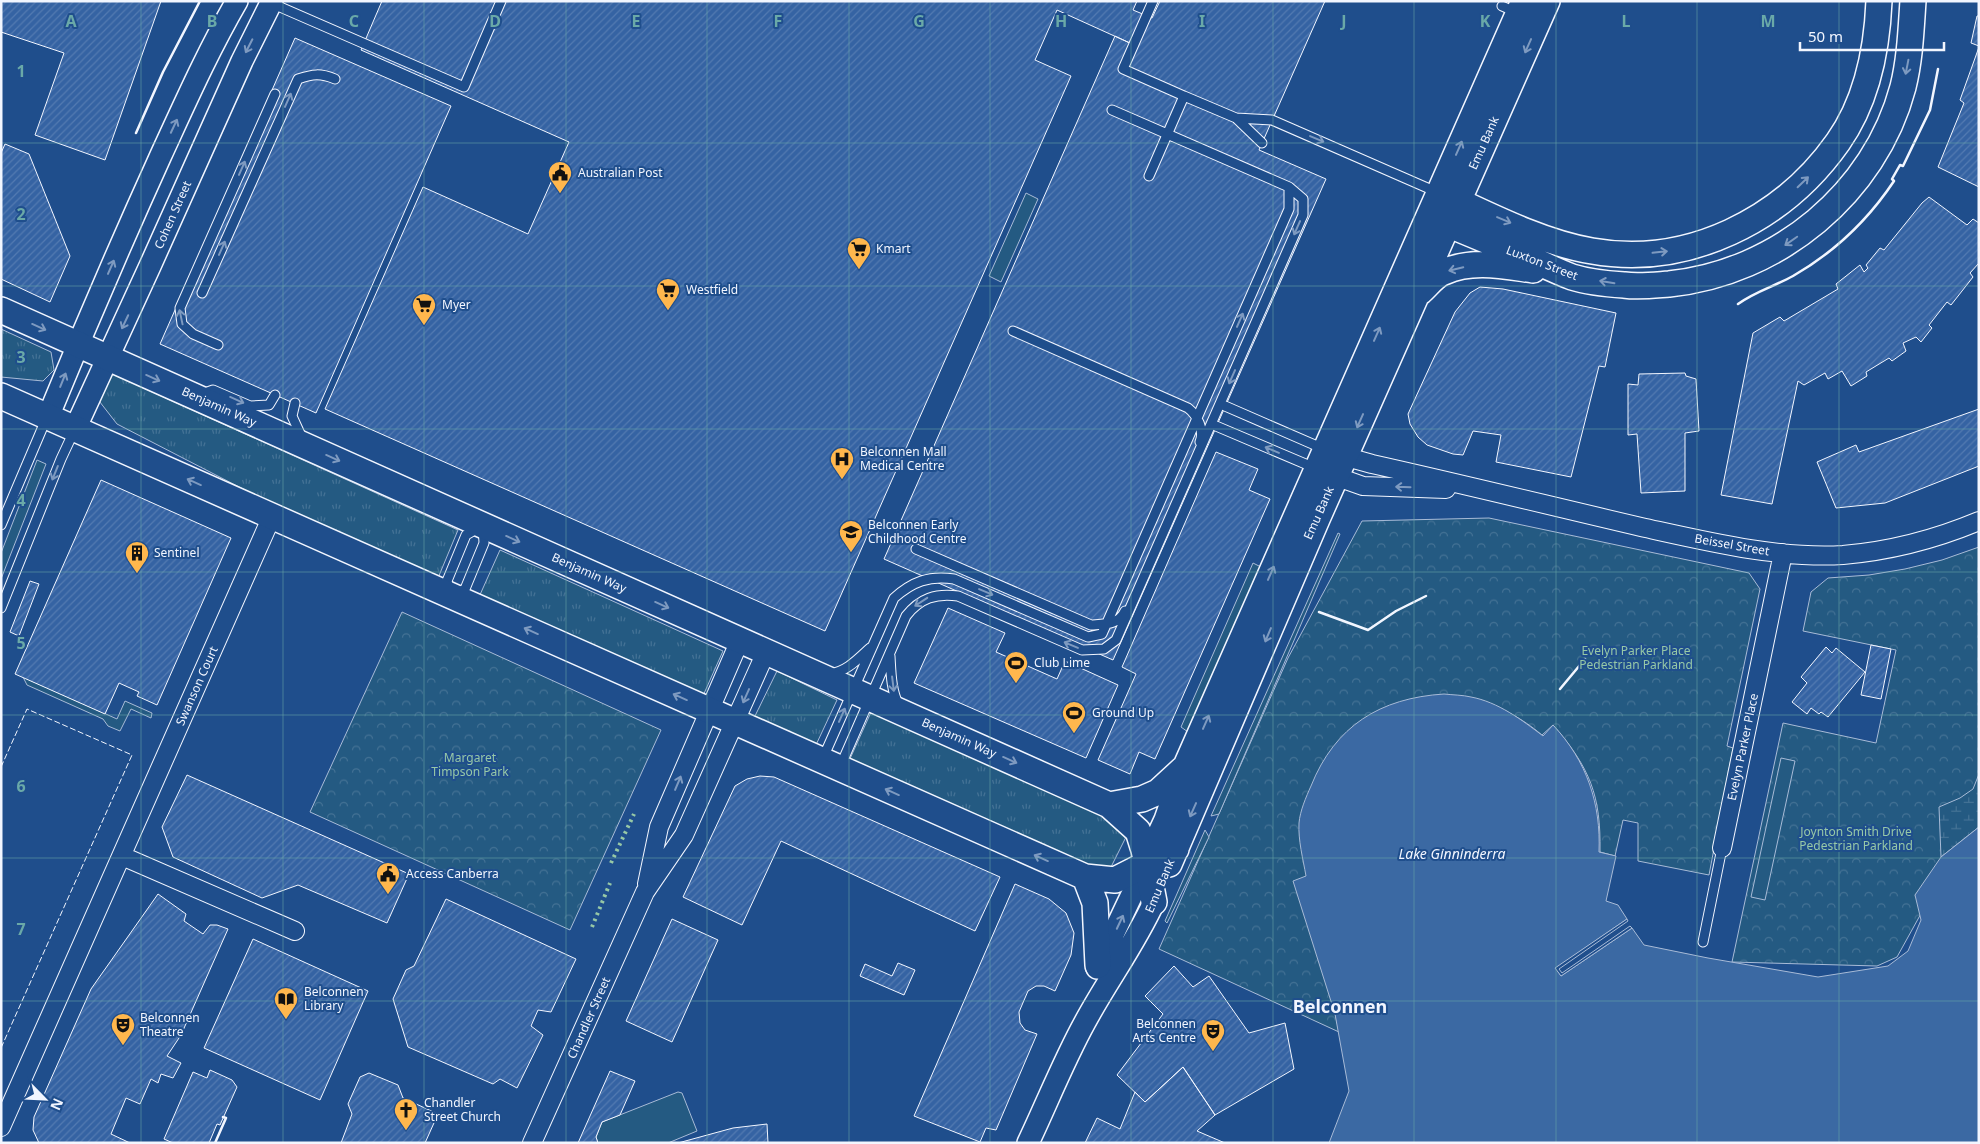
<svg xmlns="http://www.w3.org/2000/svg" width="1980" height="1144" font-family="'Noto Sans',sans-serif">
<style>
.grass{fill:url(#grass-tufts);stroke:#a8bbd7}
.forest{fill:url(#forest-crowns);stroke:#a8bbd7}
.wetland{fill:url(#wetland-marsh);stroke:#a8bbd7}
.garden{fill:#245a82;stroke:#a8bbd7}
.water{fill:#3b69a3;stroke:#a8bbd7}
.pier{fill:#1f4e8c;stroke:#a8bbd7}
.building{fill:url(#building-hatch);stroke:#f2f6ff}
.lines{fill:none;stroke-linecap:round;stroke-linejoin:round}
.service-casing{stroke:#f2f6ff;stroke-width:11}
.minor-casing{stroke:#f2f6ff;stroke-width:20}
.tertiary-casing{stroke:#f2f6ff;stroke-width:24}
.secondary-casing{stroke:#f2f6ff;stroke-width:28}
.service{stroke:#1f4e8c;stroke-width:9}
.minor{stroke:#1f4e8c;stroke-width:18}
.tertiary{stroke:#1f4e8c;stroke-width:21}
.secondary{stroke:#1f4e8c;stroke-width:25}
.hedge{stroke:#97c8a6;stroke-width:4;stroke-dasharray:2.5 4;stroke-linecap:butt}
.fence{stroke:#f2f6ff;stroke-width:1;stroke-dasharray:6 2.5;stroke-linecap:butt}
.wall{stroke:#f2f6ff;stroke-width:2.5}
.oneway{stroke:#7e9ac0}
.grid{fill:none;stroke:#6aa9a8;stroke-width:1;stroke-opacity:0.55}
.labels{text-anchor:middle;stroke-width:4;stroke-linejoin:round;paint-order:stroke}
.street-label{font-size:12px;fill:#f2f6ff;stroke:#1f4e8c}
.poi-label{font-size:12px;fill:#f2f6ff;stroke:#1f4e8c;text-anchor:start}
.park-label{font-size:12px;fill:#97c8a6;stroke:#1f4e8c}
.water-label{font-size:14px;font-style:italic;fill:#f2f6ff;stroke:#1f4e8c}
.district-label{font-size:18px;font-weight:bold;fill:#f2f6ff;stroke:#1f4e8c}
.grid-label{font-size:16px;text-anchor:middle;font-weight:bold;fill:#6aa9a8;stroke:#1f4e8c;stroke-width:4;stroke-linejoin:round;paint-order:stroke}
</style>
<defs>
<pattern id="grass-tufts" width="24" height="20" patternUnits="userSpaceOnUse" patternTransform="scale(1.25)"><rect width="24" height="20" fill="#245a82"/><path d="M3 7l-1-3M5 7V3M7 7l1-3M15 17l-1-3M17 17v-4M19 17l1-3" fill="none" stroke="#447295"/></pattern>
<pattern id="forest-crowns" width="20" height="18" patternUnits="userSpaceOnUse" patternTransform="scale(1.25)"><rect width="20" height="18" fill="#245a82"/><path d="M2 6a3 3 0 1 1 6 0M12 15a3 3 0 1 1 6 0" fill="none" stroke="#447295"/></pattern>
<pattern id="wetland-marsh" width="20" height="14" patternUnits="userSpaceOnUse" patternTransform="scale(1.25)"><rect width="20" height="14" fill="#245a82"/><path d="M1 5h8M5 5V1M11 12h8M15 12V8" fill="none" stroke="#447295"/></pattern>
<pattern id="building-hatch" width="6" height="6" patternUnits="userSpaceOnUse" patternTransform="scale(1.25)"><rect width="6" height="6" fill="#3563a3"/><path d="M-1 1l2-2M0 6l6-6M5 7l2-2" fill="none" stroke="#537ab1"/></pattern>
</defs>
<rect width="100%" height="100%" fill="#1f4e8c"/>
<path class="grass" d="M1,329L51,352L54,370L43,381L1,377Z
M108,372L458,530L438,578L274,505L117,424L96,397Z
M500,550L723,651L702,698L479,597Z
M777,671L837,700L815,747L754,718Z
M872,710L1102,814L1126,837L1110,869L1076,863L849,761Z"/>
<path class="forest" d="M1489,518L1749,573L1760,589L1727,746L1733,748L1709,875L1638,861V823L1623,820L1615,856L1600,852C1601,795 1590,768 1553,725L1542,735C1523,719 1504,709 1481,700L1331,991L1339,1032L1159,949L1288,658L1362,521Z
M1979,547V829L1923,910L1897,957L1877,966L1732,962L1783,723L1876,743L1896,650L1803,631L1811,592L1828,578L1869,575L1905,569L1942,560Z
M402,612L661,730L570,930L310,812Z"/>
<path class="wetland" d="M1979,774V827L1941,857L1939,807L1960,798L1973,789Z"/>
<path class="garden" d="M1026,193L1038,199L1001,282L989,276Z
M37,460L46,464L1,579V553Z
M1338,533L1340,534L1219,814L1211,816Z
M1253,563L1261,567L1188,732L1181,727Z
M23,677L117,719L125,701L152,713L151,718L131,709L120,731L108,726L103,719L27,685Z
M1781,758L1795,761L1765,900L1751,897Z
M1205,830L1209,837L1167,923L1165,921Z
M678,1092L682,1093L697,1131L668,1143H598L596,1137L602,1122Z"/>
<path class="water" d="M1444,694C1453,695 1463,695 1471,697C1498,702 1522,720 1543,736L1553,725C1587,761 1601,804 1599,852L1616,856L1606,901L1618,905L1627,919L1556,968L1561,976L1632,928L1644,945L1708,958L1818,977L1888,966L1908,951L1921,920L1915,895L1941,857L1979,827V1143H1329L1349,1091L1335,1014L1293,881L1306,876C1303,859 1298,840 1299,823C1300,811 1306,797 1311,786C1335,726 1380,698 1444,694Z"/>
<path class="pier" d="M1627,919L1628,921L1559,969L1562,973L1630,926L1632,928L1561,976L1555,968Z"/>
<path class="building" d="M1,1H161L105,160L35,135L64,53L1,32Z
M382,1H1137L1133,10L1145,15L1132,44L1057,10L1035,60L1071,76L825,631L325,409L423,187L528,234L569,142L361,50Z
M1160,1H1325L1259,150L1326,179L1113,660L884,559L1115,36L1132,44L1145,15L1152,18Z
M1977,16H1979V46L1971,43Z
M295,38L451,106L316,413L160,344Z
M1979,47V187L1938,167L1964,103L1960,100Z
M5,144L29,154L70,256L50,302L1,279V153Z
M1929,197L1967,225L1973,219L1979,223V263L1970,273L1973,277L1951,305L1947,302L1929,325L1932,328L1921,342L1916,337L1903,343L1906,351L1892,361L1889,358L1866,372L1867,376L1851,386L1842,371L1828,379L1825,373L1804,385L1798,381L1772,504L1721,495L1753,333L1780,317L1784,321L1838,289L1836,284L1860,265L1864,272L1868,268L1866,265L1880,248L1884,250L1922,203Z
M1480,287L1503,289L1616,313L1605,367L1599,366L1571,477L1496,462L1501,435L1473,431L1463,455L1453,454L1427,445L1418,437L1410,424L1408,414L1455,312L1470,293Z
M1685,373L1686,376L1696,379L1699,431L1685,433V491L1641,493L1637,434L1628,435V384L1638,385L1639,374Z
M1979,409V466L1885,503L1836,508L1817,462L1856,445L1859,452Z
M1216,452L1258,469L1249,490L1270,499L1155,759L1139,752L1130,774L1098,760L1136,674L1122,667Z
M101,480L231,538L157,705L137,696L139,692L119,683L105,714L15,674Z
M30,581L39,584L19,636L10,632Z
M948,608L1005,633L996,652L1057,679L1065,661L1118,685L1086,758L914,683Z
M1871,645L1891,649L1881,699L1861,695Z
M1826,647L1832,653L1836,648L1865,672L1828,717L1821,712L1819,714L1811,708L1807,714L1792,702L1807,683L1801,677Z
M187,775L409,874L387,923L298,885L262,898L173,857L162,827Z
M760,776L774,777L1000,877L975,931L781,841L742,925L683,897L735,786L747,779Z
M1015,884L1049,899L1066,913L1074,933L1071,955L1055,991L1044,986H1036L1028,991L1019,1012L1020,1023L1025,1030L1037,1034L996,1130L986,1128L980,1142L914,1116Z
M158,894L186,914L184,921L203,934L210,925H217L228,929L181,1035L167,1056L181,1063L173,1078L161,1074L158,1083L151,1079L140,1104L126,1098L111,1134L130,1143H39L33,1130L34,1117L91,989Z
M446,899L576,959L551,1012L538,1010L531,1026L543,1035L517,1088L500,1079L493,1084L408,1047L393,999L406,970L414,966Z
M672,919L718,940L672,1042L626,1021Z
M253,939L368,991L320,1100L204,1048Z
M898,963L915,970L904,995L860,976L865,964L892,976Z
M1174,966L1193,987L1209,976L1249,1033L1285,1023L1294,1069L1215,1115L1183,1067L1145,1102L1117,1075L1163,1014L1145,996Z
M1183,1067L1215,1115L1197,1131L1225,1143H1085L1097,1118L1120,1129L1135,1092L1145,1102Z
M210,1070L232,1080L237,1087L220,1125L217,1124L209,1143H173L164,1139L193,1072L207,1078Z
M610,1071L635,1081L620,1115L602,1122L596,1137L598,1143H578Z
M369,1073L398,1085L403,1098L438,1114L425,1143H341L352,1114L348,1104L360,1077Z
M767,1124L768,1143H678L733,1128Z"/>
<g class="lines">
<g class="service-casing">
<path id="service" d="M1153,1L1123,69L1184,96
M271,3L464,87L501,1
M1502,6L1518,13
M1236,118L1272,120L1439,193
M1149,176L1184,96L1236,118L1262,143
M202,293L298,79C313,74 320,73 335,79
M1013,331L1188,408C1197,415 1205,430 1200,442
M218,345L193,334L182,324L180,308L275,94
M202,394L213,390L250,406L269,405L275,395
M295,403L292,416L303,440
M1225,406L1324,449
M1216,426L1315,468
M1,525L47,417
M483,525L484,543L465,589L451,596L447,581L466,535Z
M916,549L1091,625C1104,624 1119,625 1125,611
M1,608L61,459L75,429
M890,656C891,673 891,690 899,706
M829,674C846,672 857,660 870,648
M823,758L894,598C912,582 929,575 954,579L1088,637L1102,634L1289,209V187
M840,767L906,616C920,598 936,593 958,596L1082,650L1104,649L1116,640L1303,215V199L1289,187L1112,110
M1703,942L1722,848"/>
</g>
<g class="minor-casing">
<path id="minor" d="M1336,454L1372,464C1462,484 1551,506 1641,527C1705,541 1778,559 1843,555C1890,551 1936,539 1979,521
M1326,473L1363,486L1446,489
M1722,848L1783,553
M122,856L295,931
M647,884L659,827L740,640
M1,1127L272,516
M532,1143L645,892L684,835L766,652"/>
</g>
<g class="tertiary-casing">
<path id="tertiary" d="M48,417C84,329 122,241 161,155C185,103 208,51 237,1
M75,429L150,266L242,61L272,1
M1097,968L1146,865
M1028,1143C1047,1103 1064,1060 1085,1022C1107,981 1135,944 1154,902"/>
</g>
<g class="secondary-casing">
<path id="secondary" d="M1443,194C1488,215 1543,243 1592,251C1688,268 1783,220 1838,142C1867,101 1877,50 1879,1
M1433,218C1463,231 1493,243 1524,256C1540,263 1556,271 1572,277C1588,282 1608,284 1624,285C1639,287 1655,285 1669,284C1778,273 1875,193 1903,87C1910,59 1911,30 1913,1
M1420,292C1427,286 1435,275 1444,272C1472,259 1504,266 1533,270
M1,310L1109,805L1138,831L1144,850L1154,902
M1,396L1085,877L1115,880L1176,849
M1109,805L1142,799L1158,792L1183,769
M1169,864L1317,519L1547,1
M1146,865L1167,820L1186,766L1524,1
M1085,877L1095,903L1098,965"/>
</g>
<use href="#service" class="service"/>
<use href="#minor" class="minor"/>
<use href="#tertiary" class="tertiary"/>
<use href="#secondary" class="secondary"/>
<path class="hedge" d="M611,863L634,814
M592,927L610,883"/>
<path class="fence" d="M1,767L27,709L132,755L1,1048"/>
<path class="wall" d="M136,133L163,72L200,1
M1738,304C1754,292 1775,286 1793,276C1833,253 1868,220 1894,181L1892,179L1900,165L1903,166L1930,110L1938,69
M1319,612L1368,630L1396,611L1426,596
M1560,689L1585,659
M215,1143L226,1118L223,1117"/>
</g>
<defs><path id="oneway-shaft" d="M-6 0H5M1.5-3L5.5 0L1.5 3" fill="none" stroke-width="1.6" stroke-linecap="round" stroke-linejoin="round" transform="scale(1.25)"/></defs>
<g class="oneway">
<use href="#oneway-shaft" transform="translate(249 46) rotate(117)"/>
<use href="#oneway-shaft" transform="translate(1528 46) rotate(114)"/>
<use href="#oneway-shaft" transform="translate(1907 67) rotate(101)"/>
<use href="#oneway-shaft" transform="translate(288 100) rotate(-66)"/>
<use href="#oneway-shaft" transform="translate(174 126) rotate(-65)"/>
<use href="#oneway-shaft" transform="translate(1317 139) rotate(23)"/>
<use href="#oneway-shaft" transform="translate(1459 148) rotate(-66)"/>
<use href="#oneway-shaft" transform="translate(242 168) rotate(-66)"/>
<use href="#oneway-shaft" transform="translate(1803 182) rotate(-44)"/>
<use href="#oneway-shaft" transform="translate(1504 220) rotate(23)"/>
<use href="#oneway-shaft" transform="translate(1297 228) rotate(114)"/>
<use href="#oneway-shaft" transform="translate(1791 241) rotate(145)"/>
<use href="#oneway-shaft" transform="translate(222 248) rotate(-66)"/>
<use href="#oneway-shaft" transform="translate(1660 252) rotate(-6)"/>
<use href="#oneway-shaft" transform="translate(111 267) rotate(-66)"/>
<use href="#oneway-shaft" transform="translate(1456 269) rotate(166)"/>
<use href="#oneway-shaft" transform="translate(1607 282) rotate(-171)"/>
<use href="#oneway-shaft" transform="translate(181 317) rotate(-102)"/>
<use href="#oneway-shaft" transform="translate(1240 320) rotate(-66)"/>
<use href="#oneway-shaft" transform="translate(125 322) rotate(115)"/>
<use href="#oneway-shaft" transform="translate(39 327) rotate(24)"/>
<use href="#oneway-shaft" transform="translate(1377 334) rotate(-66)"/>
<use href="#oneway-shaft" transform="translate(1232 377) rotate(114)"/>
<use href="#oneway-shaft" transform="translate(153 378) rotate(24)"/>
<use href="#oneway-shaft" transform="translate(63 380) rotate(-68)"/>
<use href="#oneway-shaft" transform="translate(237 400) rotate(24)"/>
<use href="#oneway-shaft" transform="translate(1360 421) rotate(114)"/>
<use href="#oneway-shaft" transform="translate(1272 450) rotate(-157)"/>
<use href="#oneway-shaft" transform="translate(333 458) rotate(24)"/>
<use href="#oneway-shaft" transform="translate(55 473) rotate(112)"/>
<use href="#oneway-shaft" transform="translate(194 482) rotate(-156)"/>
<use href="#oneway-shaft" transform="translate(1403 487) rotate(-178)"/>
<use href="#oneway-shaft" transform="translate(513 539) rotate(24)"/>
<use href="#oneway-shaft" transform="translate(1271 573) rotate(-66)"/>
<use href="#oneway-shaft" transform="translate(986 592) rotate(23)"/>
<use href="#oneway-shaft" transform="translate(921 602) rotate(147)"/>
<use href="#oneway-shaft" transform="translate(662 605) rotate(24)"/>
<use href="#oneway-shaft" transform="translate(531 631) rotate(-156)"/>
<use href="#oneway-shaft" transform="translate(1268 635) rotate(113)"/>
<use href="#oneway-shaft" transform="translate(1071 645) rotate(-157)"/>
<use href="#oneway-shaft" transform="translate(893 684) rotate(83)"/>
<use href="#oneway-shaft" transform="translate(746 696) rotate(114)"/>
<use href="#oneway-shaft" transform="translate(680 697) rotate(-156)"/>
<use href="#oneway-shaft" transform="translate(842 715) rotate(-66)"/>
<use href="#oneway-shaft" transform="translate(1206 722) rotate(-66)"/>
<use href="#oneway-shaft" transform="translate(1010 760) rotate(24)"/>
<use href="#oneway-shaft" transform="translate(678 783) rotate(-67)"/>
<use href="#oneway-shaft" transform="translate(892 792) rotate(-156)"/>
<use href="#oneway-shaft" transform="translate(1193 810) rotate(114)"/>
<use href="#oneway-shaft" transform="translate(1041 858) rotate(-156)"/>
<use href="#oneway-shaft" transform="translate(1120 922) rotate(-65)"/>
</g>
<path class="grid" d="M141,1V1143M283,1V1143M424,1V1143M566,1V1143M707,1V1143M849,1V1143M990,1V1143M1131,1V1143M1273,1V1143M1414,1V1143M1556,1V1143M1697,1V1143M1839,1V1143M1,143H1979M1,286H1979M1,429H1979M1,572H1979M1,715H1979M1,858H1979M1,1001H1979"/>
<defs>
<g id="civic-pin" transform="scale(1.25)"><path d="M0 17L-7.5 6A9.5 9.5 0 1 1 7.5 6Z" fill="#ffb74d" stroke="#1f4e8c"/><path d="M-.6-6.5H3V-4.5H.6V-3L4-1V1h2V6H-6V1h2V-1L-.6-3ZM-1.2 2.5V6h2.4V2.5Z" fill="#111"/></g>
<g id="supermarket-pin" transform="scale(1.25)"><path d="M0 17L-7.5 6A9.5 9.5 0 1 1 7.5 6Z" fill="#ffb74d" stroke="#1f4e8c"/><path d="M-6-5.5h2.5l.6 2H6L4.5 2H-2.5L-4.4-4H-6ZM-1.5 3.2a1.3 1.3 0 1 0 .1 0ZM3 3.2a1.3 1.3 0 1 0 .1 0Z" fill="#111"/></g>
<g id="hospital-pin" transform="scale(1.25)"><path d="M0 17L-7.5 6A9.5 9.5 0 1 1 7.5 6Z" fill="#ffb74d" stroke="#1f4e8c"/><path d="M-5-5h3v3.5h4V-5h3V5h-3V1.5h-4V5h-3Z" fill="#111"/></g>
<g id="school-pin" transform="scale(1.25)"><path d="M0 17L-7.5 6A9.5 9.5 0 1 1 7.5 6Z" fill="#ffb74d" stroke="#1f4e8c"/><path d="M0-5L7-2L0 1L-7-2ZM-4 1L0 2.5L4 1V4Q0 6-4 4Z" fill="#111"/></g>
<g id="building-pin" transform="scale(1.25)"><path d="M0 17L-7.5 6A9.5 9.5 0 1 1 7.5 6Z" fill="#ffb74d" stroke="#1f4e8c"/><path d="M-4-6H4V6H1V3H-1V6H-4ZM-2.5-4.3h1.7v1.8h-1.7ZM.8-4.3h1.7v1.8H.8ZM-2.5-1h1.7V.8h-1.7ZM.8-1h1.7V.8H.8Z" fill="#111"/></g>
<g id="stadium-pin" transform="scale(1.25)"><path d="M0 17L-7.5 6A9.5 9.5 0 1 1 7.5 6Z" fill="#ffb74d" stroke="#1f4e8c"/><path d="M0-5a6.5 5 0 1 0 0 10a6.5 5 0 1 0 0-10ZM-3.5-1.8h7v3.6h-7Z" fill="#111"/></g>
<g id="library-pin" transform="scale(1.25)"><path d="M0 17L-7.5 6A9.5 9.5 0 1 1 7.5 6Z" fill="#ffb74d" stroke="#1f4e8c"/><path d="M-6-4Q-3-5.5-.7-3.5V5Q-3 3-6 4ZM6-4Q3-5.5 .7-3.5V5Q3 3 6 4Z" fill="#111"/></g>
<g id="theatre-pin" transform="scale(1.25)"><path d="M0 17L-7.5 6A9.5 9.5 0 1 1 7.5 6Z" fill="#ffb74d" stroke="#1f4e8c"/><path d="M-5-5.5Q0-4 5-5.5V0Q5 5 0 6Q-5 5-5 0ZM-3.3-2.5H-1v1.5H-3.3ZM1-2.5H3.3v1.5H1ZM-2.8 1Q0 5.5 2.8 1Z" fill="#111"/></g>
<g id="church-pin" transform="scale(1.25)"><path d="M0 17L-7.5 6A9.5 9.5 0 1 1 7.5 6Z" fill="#ffb74d" stroke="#1f4e8c"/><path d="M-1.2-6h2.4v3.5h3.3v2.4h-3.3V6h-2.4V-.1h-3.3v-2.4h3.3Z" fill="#111"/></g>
</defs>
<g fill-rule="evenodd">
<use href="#civic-pin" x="560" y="173"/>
<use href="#supermarket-pin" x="859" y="249"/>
<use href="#supermarket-pin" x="668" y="290"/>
<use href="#supermarket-pin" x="424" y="305"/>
<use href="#hospital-pin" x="842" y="459"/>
<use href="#school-pin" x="851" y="532"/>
<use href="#building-pin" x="137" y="553"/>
<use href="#stadium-pin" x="1016" y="663"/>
<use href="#stadium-pin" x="1074" y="713"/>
<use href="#civic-pin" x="388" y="874"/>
<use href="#library-pin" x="286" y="999"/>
<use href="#theatre-pin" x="123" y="1025"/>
<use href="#theatre-pin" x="1213" y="1031"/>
<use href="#church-pin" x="406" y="1110"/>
</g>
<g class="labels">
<g class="street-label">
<text transform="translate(1484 143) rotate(-66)" y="4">Emu Bank</text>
<text transform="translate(173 215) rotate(-66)" y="4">Cohen Street</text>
<text transform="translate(1542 263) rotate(21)" y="4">Luxton Street</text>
<text transform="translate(219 407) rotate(24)" y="4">Benjamin Way</text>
<text transform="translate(1319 513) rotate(-66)" y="4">Emu Bank</text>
<text transform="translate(1732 545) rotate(10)" y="4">Beissel Street</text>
<text transform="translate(589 573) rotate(24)" y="4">Benjamin Way</text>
<text transform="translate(197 686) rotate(-66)" y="4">Swanson Court</text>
<text transform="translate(959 738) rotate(24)" y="4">Benjamin Way</text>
<text transform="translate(1743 747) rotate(-78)" y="4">Evelyn Parker Place</text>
<text transform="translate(1160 886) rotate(-67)" y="4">Emu Bank</text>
<text transform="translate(589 1018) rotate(-66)" y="4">Chandler Street</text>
</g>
<g class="poi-label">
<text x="578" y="177">Australian Post</text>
<text x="876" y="253">Kmart</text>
<text x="686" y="294">Westfield</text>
<text x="442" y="309">Myer</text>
<text x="860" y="456">Belconnen Mall<tspan x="860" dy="14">Medical Centre</tspan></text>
<text x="868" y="529">Belconnen Early<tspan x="868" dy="14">Childhood Centre</tspan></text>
<text x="154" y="557">Sentinel</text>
<text x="1034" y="667">Club Lime</text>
<text x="1092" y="717">Ground Up</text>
<text x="406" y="878">Access Canberra</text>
<text x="304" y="996">Belconnen<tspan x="304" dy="14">Library</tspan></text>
<text x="140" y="1022">Belconnen<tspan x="140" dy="14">Theatre</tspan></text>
<text x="1196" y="1028" text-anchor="end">Belconnen<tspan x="1196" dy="14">Arts Centre</tspan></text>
<text x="424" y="1107">Chandler<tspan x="424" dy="14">Street Church</tspan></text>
</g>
<g class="park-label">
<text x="1636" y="655">Evelyn Parker Place<tspan x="1636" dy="14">Pedestrian Parkland</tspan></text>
<text x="470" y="762">Margaret<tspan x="470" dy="14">Timpson Park</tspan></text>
<text x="1856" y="836">Joynton Smith Drive<tspan x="1856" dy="14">Pedestrian Parkland</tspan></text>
</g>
<g class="water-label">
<text x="1452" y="859">Lake Ginninderra</text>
</g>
<g class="district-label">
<text x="1340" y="1013">Belconnen</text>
</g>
</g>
<g class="grid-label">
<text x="71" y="27">A</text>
<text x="212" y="27">B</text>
<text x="354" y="27">C</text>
<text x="495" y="27">D</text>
<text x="636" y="27">E</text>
<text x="778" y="27">F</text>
<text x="919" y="27">G</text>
<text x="1061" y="27">H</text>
<text x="1202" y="27">I</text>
<text x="1344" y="27">J</text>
<text x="1485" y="27">K</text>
<text x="1626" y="27">L</text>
<text x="1768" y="27">M</text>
<text x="21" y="77">1</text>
<text x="21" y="220">2</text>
<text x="21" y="363">3</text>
<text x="21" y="506">4</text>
<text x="21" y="649">5</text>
<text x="21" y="792">6</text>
<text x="21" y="935">7</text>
</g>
<rect width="1980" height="1144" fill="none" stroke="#f2f6ff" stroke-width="5"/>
<g transform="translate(45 1099) rotate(114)" stroke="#1f4e8c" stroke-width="4" paint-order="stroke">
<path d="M0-4L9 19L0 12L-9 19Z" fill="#f2f6ff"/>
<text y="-8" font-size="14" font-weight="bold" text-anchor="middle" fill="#f2f6ff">N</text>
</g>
<path d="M1800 42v8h144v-8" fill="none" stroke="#f2f6ff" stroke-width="2.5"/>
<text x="1808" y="42" font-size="15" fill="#f2f6ff" stroke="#1f4e8c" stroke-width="4" paint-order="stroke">50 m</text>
</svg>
